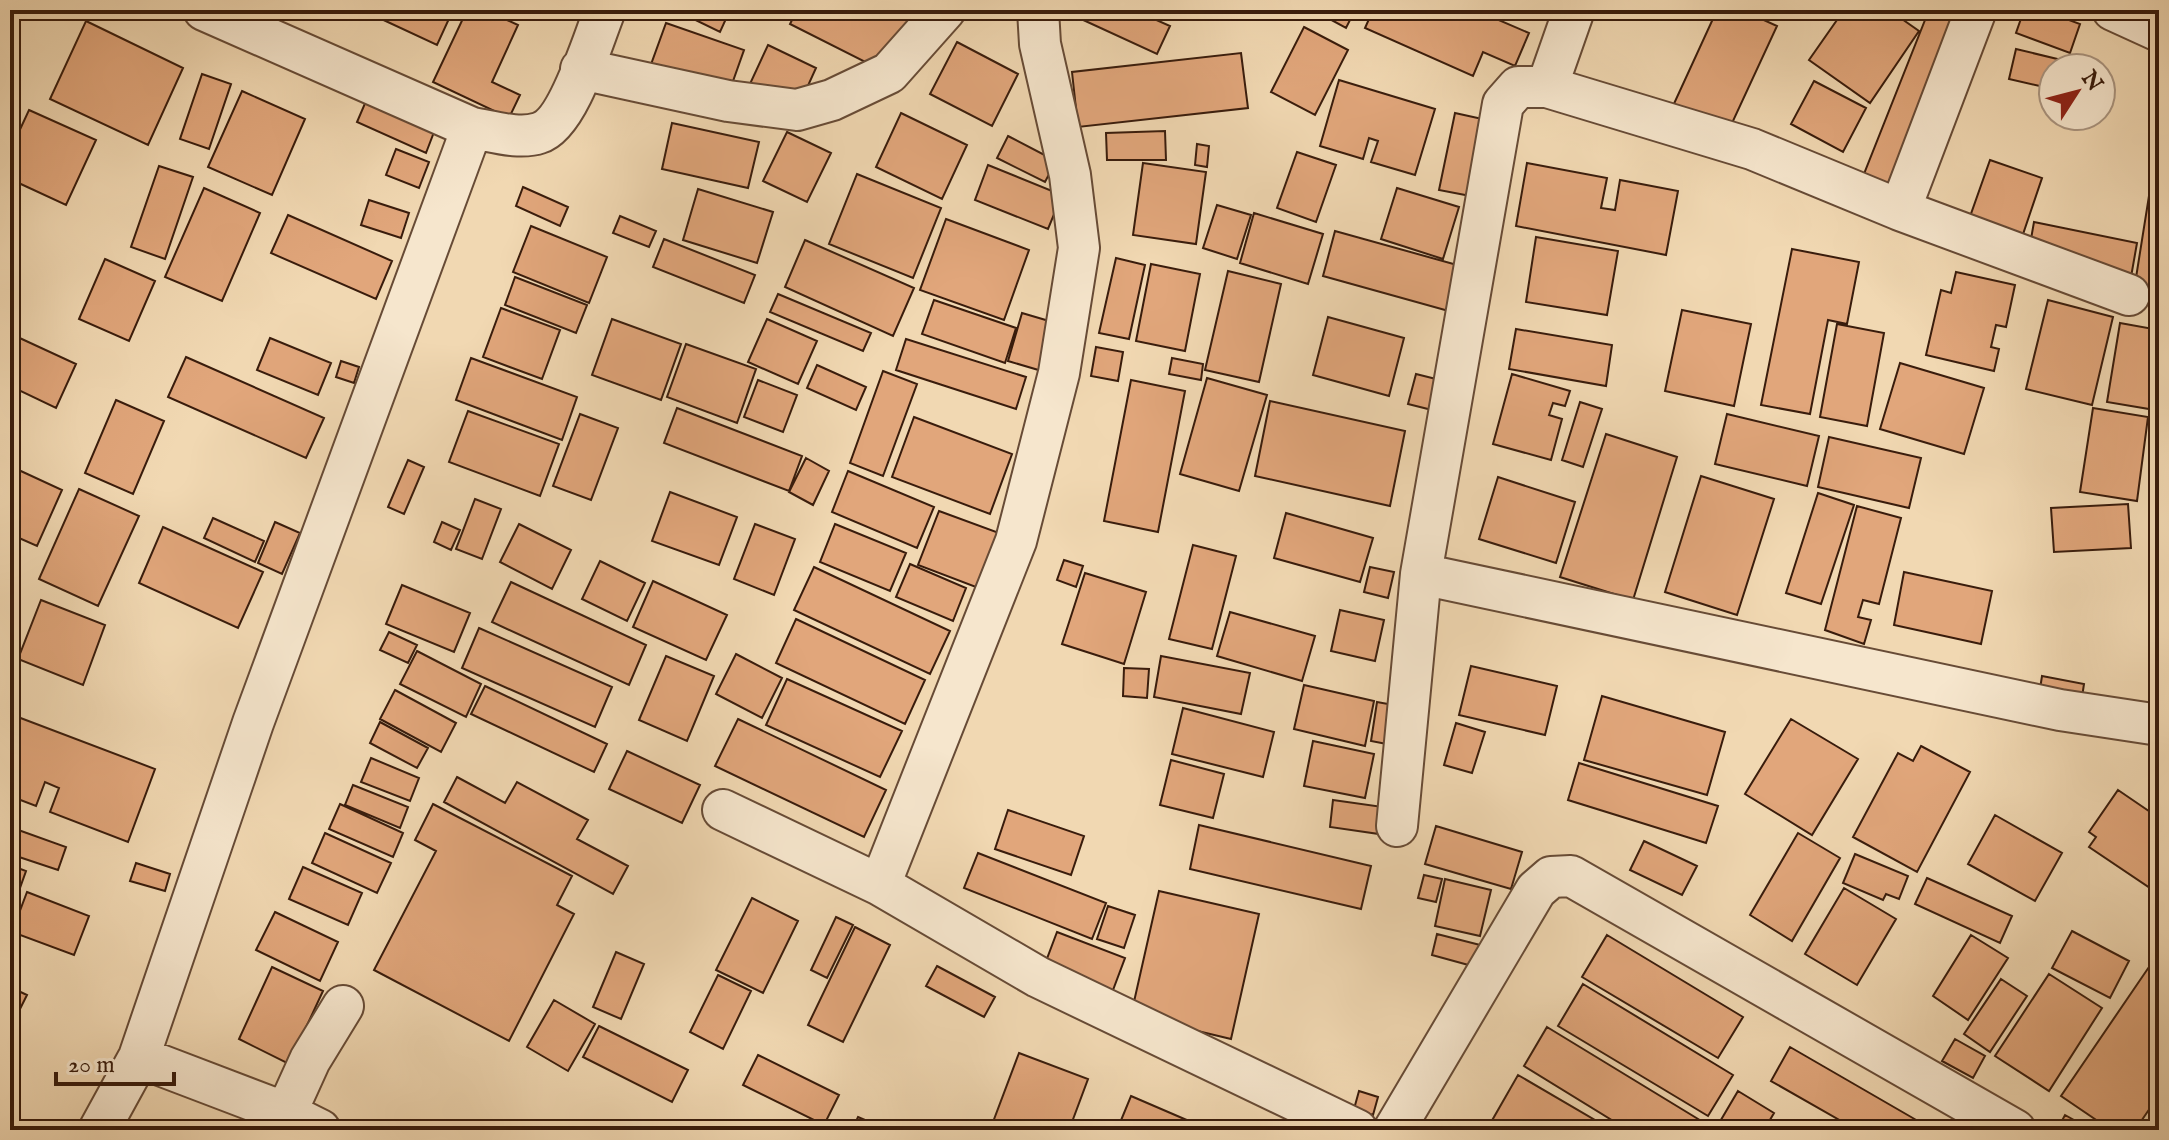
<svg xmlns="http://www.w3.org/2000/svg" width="2169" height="1140" font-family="'IM FELL English',serif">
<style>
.building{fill:#e1a67b;stroke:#391c0c;stroke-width:2}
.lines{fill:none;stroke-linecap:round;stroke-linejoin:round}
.minor-casing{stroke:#674b36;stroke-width:44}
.minor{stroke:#f6e6cd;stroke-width:40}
</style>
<rect width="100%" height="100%" fill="#f1d8b2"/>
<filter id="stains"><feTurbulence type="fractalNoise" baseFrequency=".0025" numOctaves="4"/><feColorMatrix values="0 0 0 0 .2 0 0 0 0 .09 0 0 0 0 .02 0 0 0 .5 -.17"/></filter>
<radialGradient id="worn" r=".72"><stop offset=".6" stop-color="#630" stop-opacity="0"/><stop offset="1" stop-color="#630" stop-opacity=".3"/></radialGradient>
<path class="building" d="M362,10H453L437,45Z
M467,10H485L518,25L492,82L520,95L509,118L433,82Z
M675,10H730L720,32Z
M797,10H898L914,18L887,73L790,24Z
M1070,10H1134L1170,26L1157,54L1068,13Z
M1313,10H1355L1346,28Z
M1373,10H1490L1487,15L1529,33L1515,66L1483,52L1473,76L1365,28Z
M1717,10H1742L1777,26L1727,134L1672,108Z
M1844,10H1889L1919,31L1870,103L1809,60Z
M1929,10H1947L1959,15L1889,190L1862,179Z
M2024,10H2042L2080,24L2070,53L2016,33Z
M86,21L183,68L148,145L50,99Z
M666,23L744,50L727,98L649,70Z
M1304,27L1348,50L1315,115L1271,92Z
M957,42L1018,74L992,126L930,94Z
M768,45L816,68L797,110L749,86Z
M2016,49L2070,62L2069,68H2053V89L2009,79Z
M1241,53L1248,108L1078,127L1072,72Z
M202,74L231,84L209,149L180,139Z
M1339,80L1435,109L1415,175L1371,162L1378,141L1369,138L1363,159L1320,146Z
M1814,81L1866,108L1843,152L1791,124Z
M242,91L305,119L272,195L208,167Z
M366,101L434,132L426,153L357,122Z
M29,110L96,140L66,205L10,179V151Z
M901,113L967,145L942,199L876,167Z
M1455,113L1496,122L1481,198L1439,190Z
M672,123L759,142L748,188L662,169Z
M1165,131L1166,160H1107L1106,133Z
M787,132L831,153L807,202L763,181Z
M2159,133V288L2135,284Z
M1008,136L1056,161L1045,182L997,158Z
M1197,144L1209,146L1207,167L1195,165Z
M396,149L429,162L419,188L386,175Z
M1297,152L1336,165L1316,222L1277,208Z
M1990,160L2042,178L2019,246L1966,228Z
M1143,163L1206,172L1196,244L1133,235Z
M1527,163L1607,178L1601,208L1615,210L1620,180L1678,191L1666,255L1516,226Z
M988,165L1062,195L1048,229L975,200Z
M159,166L193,177L165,259L131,247Z
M857,174L941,208L913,278L829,244Z
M523,187L568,207L560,226L516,206Z
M204,188L260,213L222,301L165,277Z
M1397,188L1459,207L1443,259L1381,239Z
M698,189L773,212L757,263L683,240Z
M369,200L409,213L401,238L361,225Z
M1217,205L1251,215L1237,259L1203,248Z
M1254,213L1323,234L1308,284L1240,263Z
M288,215L392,261L376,299L271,253Z
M620,216L656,231L649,247L613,233Z
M946,219L1029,250L1004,320L920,290Z
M2034,222L2137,243L2131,277L2028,256Z
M531,226L607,257L589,303L513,272Z
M1335,231L1475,270L1463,315L1323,276Z
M1536,237L1618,251L1607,315L1526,302Z
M664,239L755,275L744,303L653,267Z
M805,240L914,288L893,336L785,287Z
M1792,249L1859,262L1847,324L1828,320L1810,414L1761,405Z
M1116,258L1145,265L1129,339L1099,333Z
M105,259L155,281L129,341L79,319Z
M1151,264L1200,274L1185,351L1136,341Z
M1228,271L1281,284L1259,382L1205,370Z
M1956,272L2015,285L2006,327L1996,325L1991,347L1999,349L1994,371L1926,355L1941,290L1951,293Z
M515,277L587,305L576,333L505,305Z
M778,294L871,333L863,351L770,312Z
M934,300L1016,328L1005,363L922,334Z
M2048,300L2113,317L2092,405L2026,389Z
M501,308L560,330L542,379L483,357Z
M1682,310L1751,324L1734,406L1665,391Z
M1022,313L1066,326L1052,374L1008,361Z
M1328,317L1404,338L1389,396L1313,375Z
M612,319L681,344L661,400L592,375Z
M767,319L817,341L798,384L748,362Z
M2120,323L2159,330L2155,410L2107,402Z
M1837,324L1884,333L1867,426L1820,417Z
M1516,329L1612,345L1606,386L1509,369Z
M11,334L76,364L56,408L10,386Z
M270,338L331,363L318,395L257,370Z
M906,339L1026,377L1016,409L896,370Z
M686,344L756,369L737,423L667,397Z
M1096,347L1123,352L1118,381L1091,376Z
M186,357L324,418L306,458L168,397Z
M471,358L577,397L562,440L456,400Z
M1172,358L1203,364L1201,380L1169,374Z
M341,361L359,367L354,383L336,377Z
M1900,363L1984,388L1964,454L1880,429Z
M817,365L866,387L856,410L807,388Z
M883,371L917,384L883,476L850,463Z
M1416,374L1440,380L1432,410L1408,404Z
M1512,374L1570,391L1565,406L1553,403L1549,415L1562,419L1551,460L1493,444Z
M1207,378L1267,395L1239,491L1180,474Z
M758,380L797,395L783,432L744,417Z
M1131,380L1185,391L1158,532L1104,521Z
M116,400L164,421L133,494L85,473Z
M1270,401L1405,431L1390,506L1255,476Z
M1580,402L1602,409L1583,467L1562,460Z
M677,408L802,456L789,491L664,443Z
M2093,408L2148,417L2137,501L2080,492Z
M468,411L559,444L540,496L449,462Z
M580,414L618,428L591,500L553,486Z
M1727,414L1819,436L1807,486L1715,464Z
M914,417L1012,454L990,514L892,477Z
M1606,434L1677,457L1633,600L1560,577Z
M1829,437L1921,458L1909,508L1818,487Z
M806,458L829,471L813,505L789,492Z
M408,460L424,467L404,514L388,507Z
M10,466L62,490L37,546L10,534Z
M848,471L934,507L917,548L832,512Z
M1701,476L1774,499L1737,615L1665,592Z
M1498,477L1575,502L1556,563L1479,539Z
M79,489L139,516L98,606L39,579Z
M670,492L737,517L719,565L652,541Z
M1818,493L1854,505L1821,604L1786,593Z
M475,499L501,509L482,559L456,549Z
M2128,504L2131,548L2054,552L2051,508Z
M1857,506L1901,518L1879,604L1863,600L1858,617L1871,620L1864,644L1825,630Z
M939,511L1010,537L989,592L918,565Z
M1286,513L1373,538L1360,582L1274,558Z
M213,518L264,541L255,562L204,538Z
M275,522L300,533L282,574L258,563Z
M442,522L460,530L451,550L434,542Z
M519,524L571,550L552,589L500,562Z
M755,524L795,539L774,595L734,579Z
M835,524L906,553L890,591L820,562Z
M163,527L263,572L238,628L139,583Z
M1193,545L1236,556L1212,649L1169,639Z
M1064,560L1083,566L1076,587L1057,580Z
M600,561L645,583L627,621L582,599Z
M910,564L966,588L953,621L896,597Z
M814,567L950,631L930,674L794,610Z
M1370,567L1394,572L1388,598L1364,592Z
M1904,572L1992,591L1981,644L1894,625Z
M1085,573L1146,592L1124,664L1062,644Z
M653,581L727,615L706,660L633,627Z
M511,582L646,645L629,685L492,622Z
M402,585L470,613L454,652L386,624Z
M41,600L105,625L83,685L18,659Z
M1340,610L1384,620L1375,661L1331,651Z
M1230,612L1315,636L1302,681L1217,656Z
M796,619L925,680L905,724L776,663Z
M479,628L612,687L595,727L462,668Z
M389,632L417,645L408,663L380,650Z
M417,651L481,684L466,717L400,684Z
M736,654L782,678L762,718L716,694Z
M666,656L714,676L687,741L639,720Z
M1161,656L1250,673L1241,714L1154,697Z
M1471,666L1557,686L1545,735L1459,715Z
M1124,668L1149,669L1147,698L1123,696Z
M2042,676L2084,684L2080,710L2038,702Z
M787,679L902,731L880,777L766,725Z
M1304,685L1374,701L1365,746L1294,729Z
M485,686L607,744L594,772L471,714Z
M395,690L456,723L441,752L380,719Z
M1602,696L1725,732L1707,795L1584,760Z
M1377,702L1399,706L1392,745L1371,741Z
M1183,708L1274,732L1263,777L1172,754Z
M10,714L155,769L128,842L50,812L59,788L45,782L36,806L10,796Z
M738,719L886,790L864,837L715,766Z
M1791,719L1858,759L1812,835L1745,794Z
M380,722L428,748L417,768L370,743Z
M1456,723L1485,732L1472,773L1444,765Z
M1313,741L1374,754L1365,798L1304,786Z
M1921,746L1970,772L1917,872L1853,837L1898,753L1913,761Z
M627,751L700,785L682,823L609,789Z
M371,758L419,778L410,801L361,782Z
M1171,760L1224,774L1213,818L1160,805Z
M1579,763L1718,806L1706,843L1568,800Z
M457,777L505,803L517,782L588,820L577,839L628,866L613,894L444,802Z
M353,785L408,807L400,828L345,805Z
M2118,790L2159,818V894L2089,847L2096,837L2089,832Z
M1333,800L1390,808L1386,835L1330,827Z
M340,804L403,833L393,857L329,829Z
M433,804L572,876L557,905L574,914L509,1041L374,970L436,851L415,840Z
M1008,810L1084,836L1071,875L995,849Z
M1995,815L2062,853L2035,901L1968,864Z
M1199,825L1371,866L1361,909L1190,869Z
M1436,826L1522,852L1511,889L1425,864Z
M10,827L66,847L58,870L10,854Z
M325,833L391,863L377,893L312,863Z
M1798,833L1840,858L1792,941L1750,915Z
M1644,841L1697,866L1682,895L1630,870Z
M978,853L1106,903L1092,939L964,888Z
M1855,854L1908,876L1899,899L1886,894L1883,900L1843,883Z
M136,863L170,874L165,891L130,881Z
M10,865L26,871L10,916Z
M303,867L362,893L348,925L289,899Z
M1424,875L1442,879L1436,902L1418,898Z
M1927,878L2012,916L2000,943L1915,904Z
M1445,879L1491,890L1480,936L1435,926Z
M1844,888L1896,919L1857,985L1805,954Z
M1159,891L1259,914L1231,1039L1131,1015Z
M27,892L89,916L74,955L12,932Z
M752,898L798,921L763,993L716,970Z
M1108,906L1135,915L1124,948L1097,939Z
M275,912L338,942L320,981L256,950Z
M836,917L853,925L827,978L811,970Z
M855,927L890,945L843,1042L808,1025Z
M2072,931L2129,961L2110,998L2052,968Z
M1057,932L1125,958L1110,998L1042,972Z
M1437,934L1488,947L1483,969L1432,955Z
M1607,935L1743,1017L1718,1058L1582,977Z
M1971,935L2008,958L1968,1020L1933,996Z
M616,952L644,964L621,1019L593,1007Z
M2151,964L2159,969V1095L2135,1130H2111L2061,1096Z
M937,966L995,997L984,1017L926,986Z
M272,967L323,991L289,1064L239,1039Z
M2049,974L2102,1008L2049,1091L1995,1056Z
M718,975L751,991L723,1049L690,1032Z
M2001,979L2027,996L1990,1052L1964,1034Z
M1583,984L1733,1075L1708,1116L1558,1026Z
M10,987L27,995L10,1029Z
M554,1000L595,1024L568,1071L527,1047Z
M599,1026L688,1070L672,1102L583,1057Z
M1547,1027L1703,1122L1698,1130H1628L1524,1066Z
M1955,1039L1985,1056L1973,1078L1942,1061Z
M1790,1047L1918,1121L1913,1130H1857L1771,1081Z
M1019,1053L1088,1079L1069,1130H990Z
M758,1055L839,1095L824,1125L743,1085Z
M1518,1075L1612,1130H1500L1490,1124Z
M1359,1091L1378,1097L1373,1115L1354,1109Z
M1738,1091L1774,1113L1764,1130H1715Z
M1131,1096L1203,1127L1201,1130H1117Z
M2065,1115L2092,1130H2057Z
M858,1117L888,1130H852Z"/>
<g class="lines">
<g class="minor-casing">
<path id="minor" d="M204,10L472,128
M2113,10L2159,31
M581,69L728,101L797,110L832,100L889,73L945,10
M1547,87L1574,10
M1900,210L2129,295
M1421,574L2060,710L2159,725
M723,810L880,885L1038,977L1357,1130
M1397,826L1421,574L1503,104L1518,87H1547L1752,149L1900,210L1976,10
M880,885L1016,541L1059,373L1079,248L1070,175L1040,44L1038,10
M139,1057L286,1113L320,1130
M286,1113L310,1060L343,1006
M99,1130L139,1057L253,723L472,128C492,131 519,140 539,133C569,124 593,39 605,10
M1394,1130L1536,890L1551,877L1571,876L2015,1130"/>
</g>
<use href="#minor" class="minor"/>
</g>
<rect width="2169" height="1140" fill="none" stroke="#f1d8b2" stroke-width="40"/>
<rect x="12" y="12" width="2145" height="1116" fill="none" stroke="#391c0c" stroke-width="4"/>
<rect x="20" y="20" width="2129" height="1100" fill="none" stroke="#391c0c" stroke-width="2"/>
<g transform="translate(2077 92) rotate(54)"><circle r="38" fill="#f6e6cd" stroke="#aa9580" stroke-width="2"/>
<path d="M0-6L14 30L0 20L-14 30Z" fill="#8f2418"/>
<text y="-12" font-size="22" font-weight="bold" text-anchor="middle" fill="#391c0c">N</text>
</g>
<path d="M56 1072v12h118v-12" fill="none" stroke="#391c0c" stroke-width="4"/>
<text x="68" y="1072" font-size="24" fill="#391c0c" stroke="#f6e6cd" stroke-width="6" paint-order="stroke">20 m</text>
<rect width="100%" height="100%" filter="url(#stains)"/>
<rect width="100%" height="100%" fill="url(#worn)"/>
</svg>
